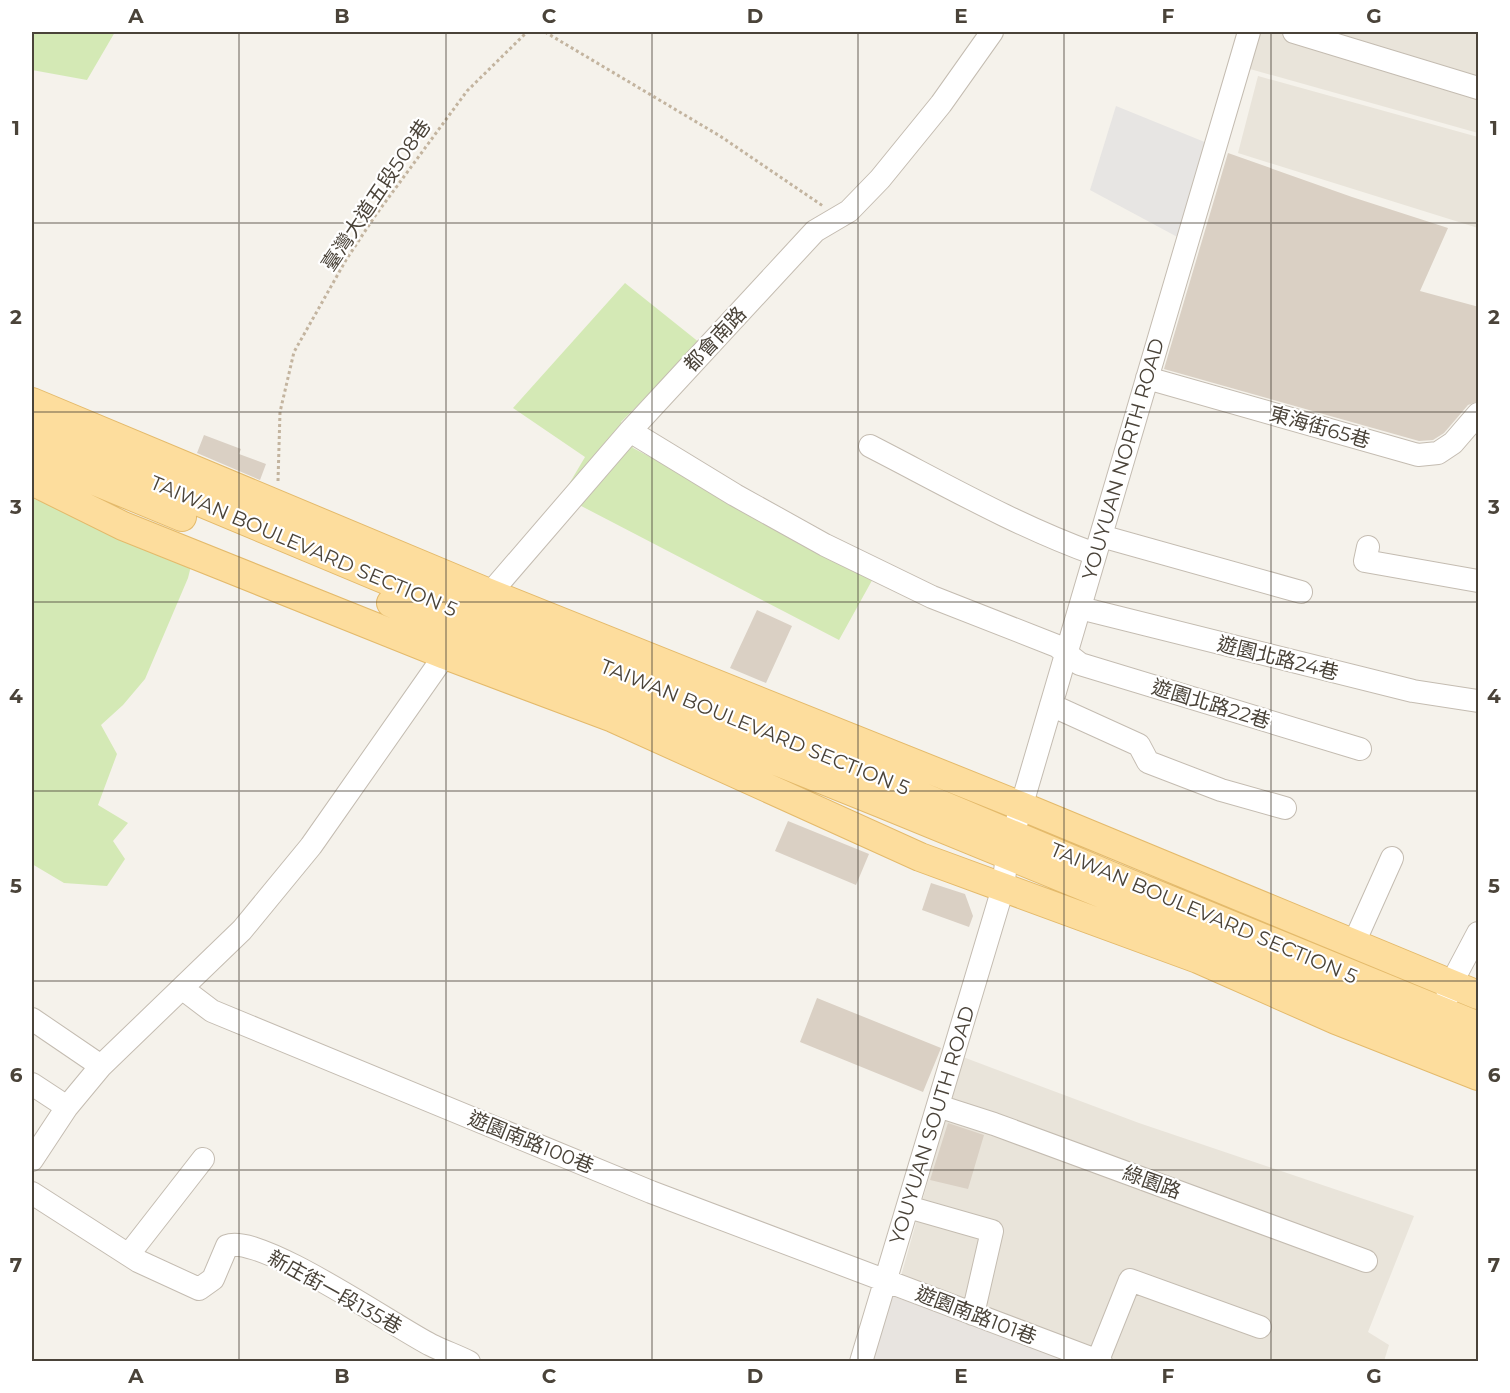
<svg xmlns="http://www.w3.org/2000/svg" width="1510" height="1393" font-family="Montserrat,'Noto Sans TC',sans-serif">
<style>
.residential{fill:#e9e4da}
.industrial{fill:#e8e4e0}
.green{fill:#d4e9b5}
.parking{fill:#e7e5e3}
.building{fill:#dad0c4}
.lines{fill:none;stroke-linecap:round;stroke-linejoin:round}
.minor-casing{stroke:#c4bcb1;stroke-width:24}
.major-casing{stroke:#e4ba6b;stroke-width:30}
.path{stroke:#c3b49f;stroke-width:3;stroke-dasharray:3 3;stroke-linecap:butt}
.minor{stroke:#fff;stroke-width:22}
.major{stroke:#fddd9d;stroke-width:28}
.grid{fill:none;stroke:#4a4339;stroke-width:1.5;stroke-opacity:0.55}
.labels{text-anchor:middle;stroke-width:4.5;stroke-linejoin:round;paint-order:stroke}
.street-label{font-size:20px;fill:#4a4339;stroke:#fff}
.neatline{fill:none;stroke:#4a4339;stroke-width:2}
.grid-label{font-size:20px;text-anchor:middle;font-weight:bold;fill:#4a4339}
</style>
<rect width="100%" height="100%" fill="#f5f2eb"/>
<path class="residential" d="M1260,32H1478V133L1250,69Z
M1258,76L1478,137V228L1238,153Z
M963,1057L1139,1123L1414,1216L1368,1332L1389,1345L1384,1361H1107L899,1283Z"/>
<path class="industrial" d="M889,1295L974,1324L1075,1362H871Z"/>
<path class="green" d="M32,32H115L87,80L32,70Z
M625,283L700,343L621,422L633,448L875,575L839,640L562,496L585,457L513,408Z
M32,498L192,562L188,578L145,679L123,705L101,725L117,754L98,805L128,823L113,841L125,859L107,886L64,883L32,864Z"/>
<path class="parking" d="M1116,106L1212,145L1183,240L1090,190Z"/>
<path class="building" d="M1228,153L1352,197L1448,228L1420,291L1479,307V401L1468,405L1444,433L1433,440L1419,441L1164,369Z
M204,435L241,449L239,454L266,464L260,480L197,453Z
M757,610L792,626L766,683L730,668Z
M788,821L869,854L856,885L775,851Z
M931,883L965,894L973,916L969,927L922,910Z
M817,998L941,1048L923,1092L800,1042Z
M948,1123L984,1135L968,1189L930,1180Z"/>
<g class="lines">
<g class="minor-casing">
<path id="minor" d="M1294,32L1478,88
M1147,378L1418,455L1438,453L1453,443L1478,414
M630,431L735,495L825,545L932,597L1057,646L1080,664L1360,749
M870,446C944,484 1017,526 1095,554
M1101,536L1301,592
M1368,547L1365,561L1478,581
M480,605L630,431L815,231L849,211L880,179L941,104L992,32
M1080,608L1413,691L1478,701
M1051,705L1139,745L1148,762L1221,790L1285,808
M1353,945L1392,858
M183,989L212,1011L651,1192L1101,1362
M32,1019L101,1066
M1438,1028L1451,984L1478,933
M32,1084L67,1107
M938,1106L994,1124L1366,1261
M32,1160L67,1107L101,1066L242,930L311,846L454,642
M32,1193L138,1261L199,1289L213,1279L227,1246C260,1233 395,1327 431,1345C443,1351 457,1356 469,1362
M908,1207L992,1231L973,1314
M129,1254L203,1159
M1098,1360L1130,1280L1260,1327
M861,1362L1003,888L1007,855L1249,32"/>
</g>
<g class="major-casing">
<path id="major" d="M32,402L489,593L1021,806L1478,995
M32,428L140,477L472,616L600,663L714,709L1111,876L1478,1026
M32,455L182,517
M32,481L123,526L445,655L613,718L920,857L1198,959L1336,1020L1478,1076
M391,603L460,634L883,804L1271,963L1478,1050"/>
</g>
<path class="path" d="M545,32L720,136L823,206
M278,481L280,412L294,352L346,260L375,216L467,91L527,32"/>
<use href="#minor" class="minor"/>
<use href="#major" class="major"/>
</g>
<path class="grid" d="M239,32V1362M446,32V1362M652,32V1362M858,32V1362M1064,32V1362M1271,32V1362M32,223H1478M32,412H1478M32,602H1478M32,791H1478M32,981H1478M32,1170H1478"/>
<g class="labels">
<g class="street-label">
<text transform="translate(376 195) rotate(-56)" y="7">臺灣大道五段508巷</text>
<text transform="translate(715 339) rotate(-47)" y="7">都會南路</text>
<text transform="translate(1320 427) rotate(16)" y="7">東海街65巷</text>
<text transform="translate(1123 459) rotate(-74)" y="7">YOUYUAN NORTH ROAD</text>
<text transform="translate(304 546) rotate(23)" y="7">TAIWAN BOULEVARD SECTION 5</text>
<text transform="translate(1278 658) rotate(14)" y="7">遊園北路24巷</text>
<text transform="translate(1211 704) rotate(17)" y="7">遊園北路22巷</text>
<text transform="translate(755 727) rotate(22)" y="7">TAIWAN BOULEVARD SECTION 5</text>
<text transform="translate(1204 913) rotate(23)" y="7">TAIWAN BOULEVARD SECTION 5</text>
<text transform="translate(932 1125) rotate(-73)" y="7">YOUYUAN SOUTH ROAD</text>
<text transform="translate(531 1142) rotate(22)" y="7">遊園南路100巷</text>
<text transform="translate(1152 1182) rotate(20)" y="7">綠園路</text>
<text transform="translate(335 1292) rotate(29)" y="7">新庄街一段135巷</text>
<text transform="translate(976 1315) rotate(21)" y="7">遊園南路101巷</text>
</g>
</g>
<rect width="1510" height="1393" fill="none" stroke="#ffffff" stroke-width="66"/>
<rect x="33" y="33" width="1444" height="1327" class="neatline"/>
<g class="grid-label">
<text x="136" y="23">A</text>
<text x="342" y="23">B</text>
<text x="549" y="23">C</text>
<text x="755" y="23">D</text>
<text x="961" y="23">E</text>
<text x="1168" y="23">F</text>
<text x="1374" y="23">G</text>
<text x="16" y="135">1</text>
<text x="1494" y="135">1</text>
<text x="16" y="324">2</text>
<text x="1494" y="324">2</text>
<text x="16" y="514">3</text>
<text x="1494" y="514">3</text>
<text x="16" y="703">4</text>
<text x="1494" y="703">4</text>
<text x="16" y="893">5</text>
<text x="1494" y="893">5</text>
<text x="16" y="1082">6</text>
<text x="1494" y="1082">6</text>
<text x="16" y="1272">7</text>
<text x="1494" y="1272">7</text>
<text x="136" y="1383">A</text>
<text x="342" y="1383">B</text>
<text x="549" y="1383">C</text>
<text x="755" y="1383">D</text>
<text x="961" y="1383">E</text>
<text x="1168" y="1383">F</text>
<text x="1374" y="1383">G</text>
</g>
</svg>
